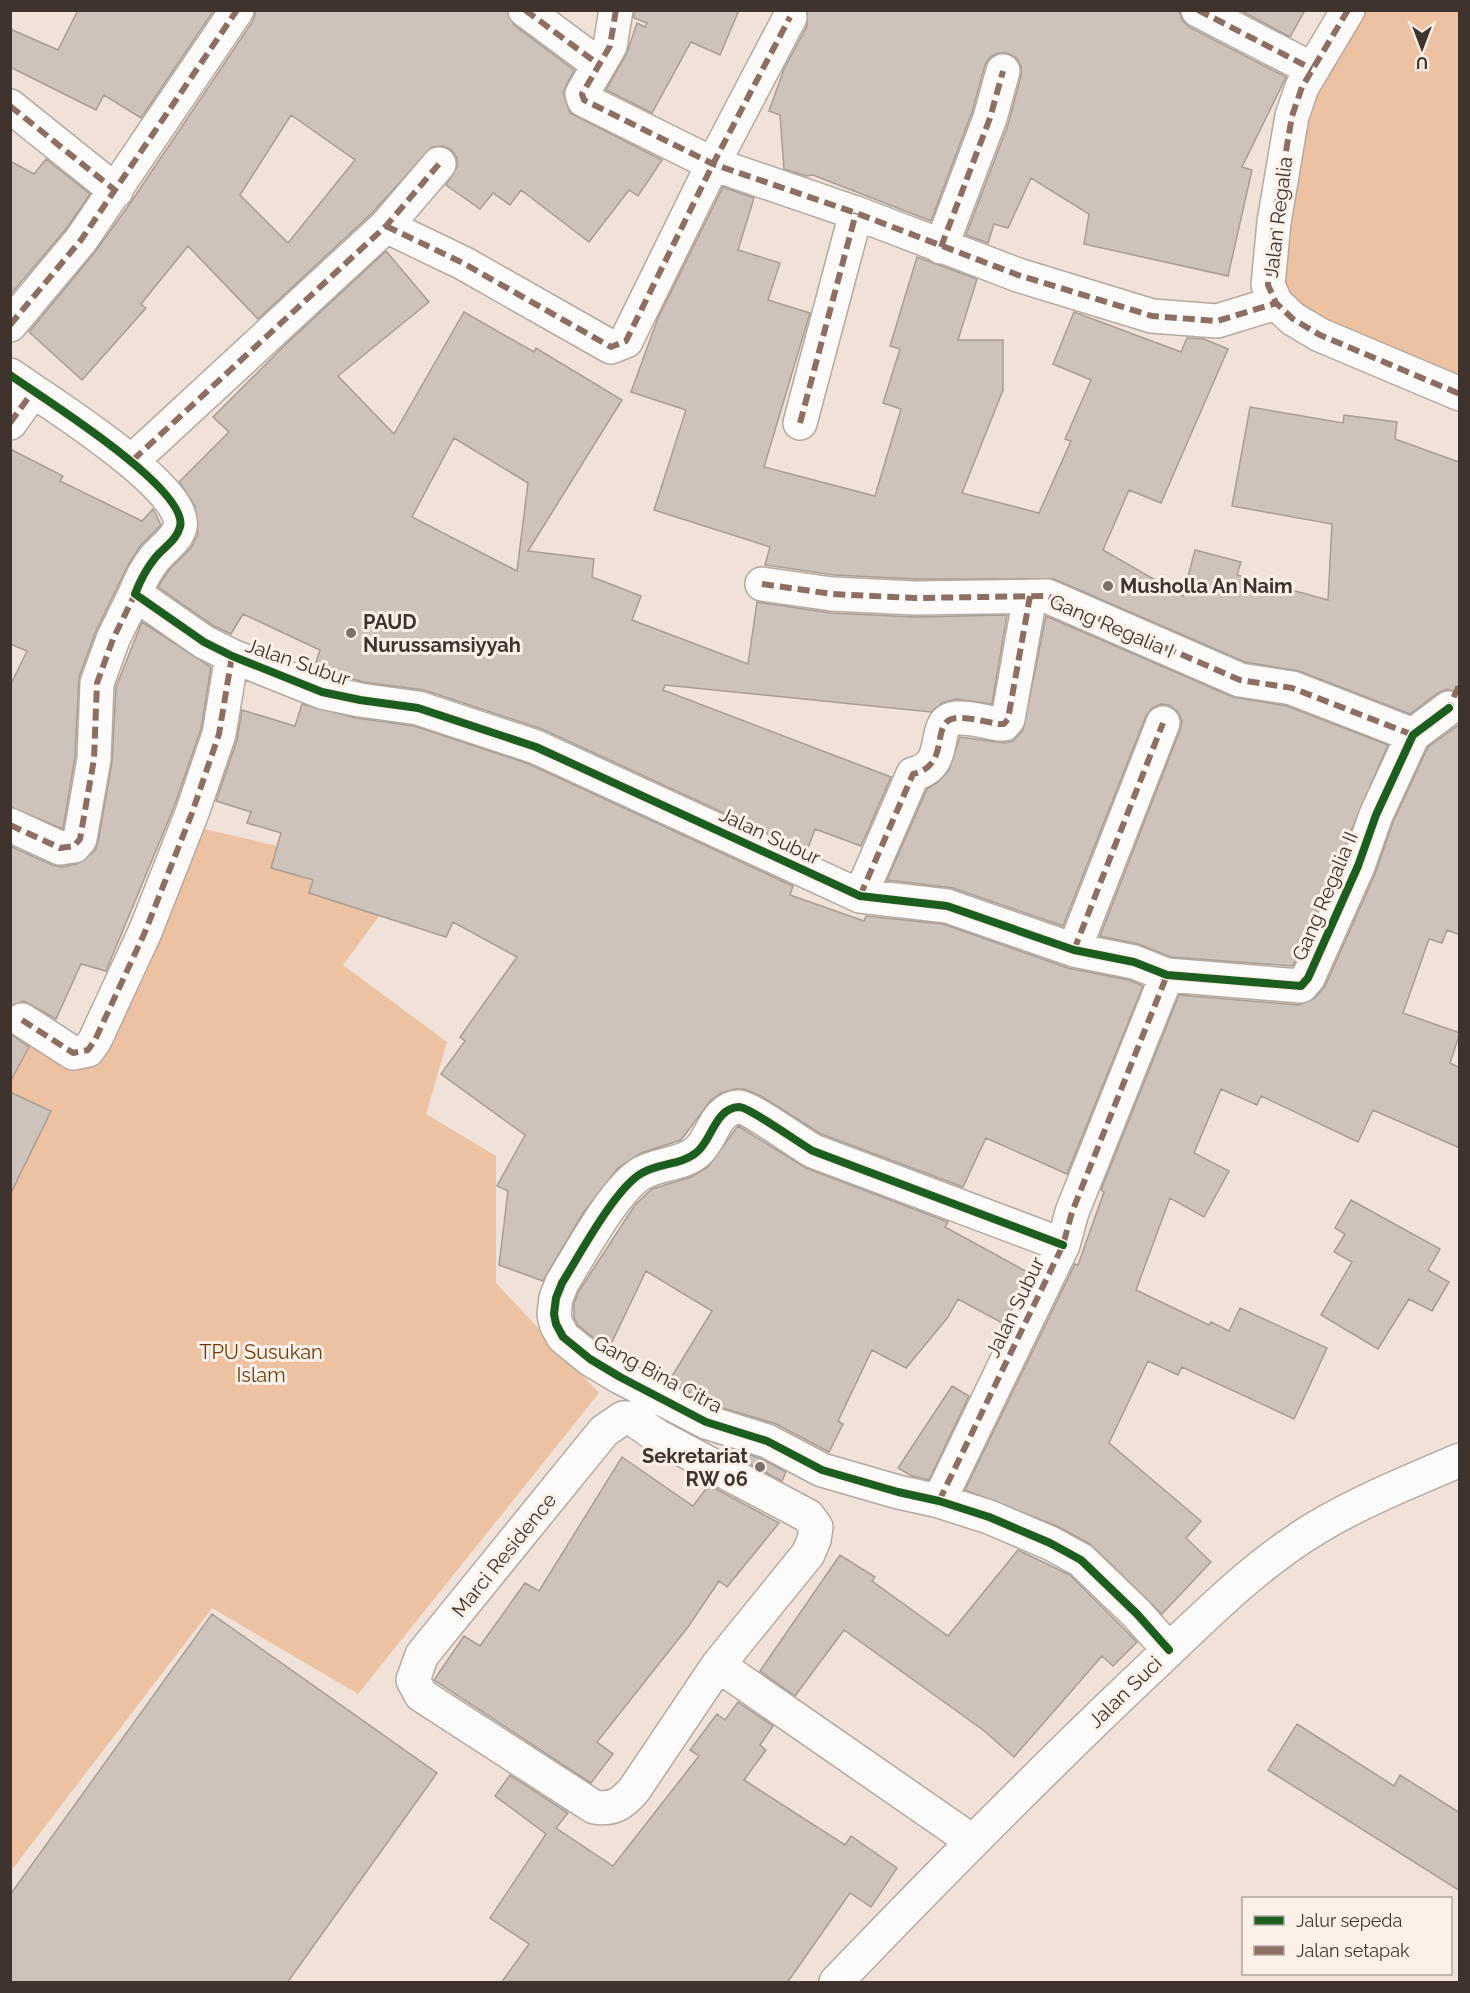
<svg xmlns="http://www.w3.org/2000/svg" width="1470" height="1993" font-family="Raleway,sans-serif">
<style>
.green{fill:#ecc2a2}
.building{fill:#cdc3bb;stroke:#a79d95;stroke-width:1.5;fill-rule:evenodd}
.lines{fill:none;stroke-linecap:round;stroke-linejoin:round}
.minor-casing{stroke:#b4a9a1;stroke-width:36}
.minor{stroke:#fdfbf9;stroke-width:33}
.quiet{stroke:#8d6e63;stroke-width:6;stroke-dasharray:12 6;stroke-linecap:butt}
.cycleway-casing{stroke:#fcf1e9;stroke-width:11}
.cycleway{stroke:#1b5e20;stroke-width:8}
.poi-dot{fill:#7c7169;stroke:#fcf1e9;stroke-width:2}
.labels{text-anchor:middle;stroke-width:6;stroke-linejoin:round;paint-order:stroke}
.street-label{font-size:20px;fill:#3e342d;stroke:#fcf1e9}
.poi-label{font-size:20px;font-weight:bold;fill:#3e342d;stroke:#fcf1e9;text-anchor:start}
.park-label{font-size:20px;fill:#6d3a06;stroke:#fcf1e9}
</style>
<rect width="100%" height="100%" fill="#f0e2d8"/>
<path class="green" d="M1357,11H1459V375L1440,373L1301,331L1268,252L1302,116Z
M192,826L303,852L300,877L385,908L343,965L447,1042L426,1114L496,1156V1283L599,1393L358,1694L212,1608L11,1871V1036L15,1029L71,1064Z"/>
<path class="building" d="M78,10H214L141,118L104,95L96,110L10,67V29L58,50Z
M256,10H507L514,25L574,70L563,92L570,113L662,160L638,196L629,190L589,242L521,190L510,205L493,193L480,209L446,185L457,167V158L452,150L443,146L432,147L372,213L258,319L188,246L141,304L146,308L82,380L29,332L95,252L131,202L253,21ZM291,115L355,160L288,243L240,195Z
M634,10H739L720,55L691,42L652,113L606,90L626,55L637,23L645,27L647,23L634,18Z
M807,10H1179L1182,20L1189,27L1286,77L1242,167L1252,170L1228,276L1084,244L1089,214L1031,178L1008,228L994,224L988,243L966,235L1008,125L1021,76V67L1017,58L1007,53H998L990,57L985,65L972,112L931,221L813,175L806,176L784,169L780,115L769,111L784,69L807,26Z
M1240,10H1305L1290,37Z
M46,159L90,194L66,229L10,295V161L34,174Z
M723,187L754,198L738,250L780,263L768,300L810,313L764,467L875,496L901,409L883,403L900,349L890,346L917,257L977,279L958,340H1003V390L962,493L1039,513L1071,441L1065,439L1091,380L1053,364L1074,312L1181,352L1187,338L1204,339L1228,349L1161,503L1129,490L1103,550L1183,596L1195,550L1241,562L1237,575L1328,600L1332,524L1232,506L1250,407L1343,423L1344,415L1397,422L1395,439L1459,462L1460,693L1447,689L1438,693L1410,714L1299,671L1245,662L1054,579H915L834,575L765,565L770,547L654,510L686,410L631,392L658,318Z
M386,251L429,302L338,376L394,434L464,312L534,352L536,348L622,400L528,551L594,559L592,577L641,596L632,620L748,664L757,602L831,613L915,617L1007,615L992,704L956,699L942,703L931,712L665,685L663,690L891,777L861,846L815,829L807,851L542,729L424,690L363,682L314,668L320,650L243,614L231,634L214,626L158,587L169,570L191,548L198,534L195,506L179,482L229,432L213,417L284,346ZM454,438L528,483L517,571L412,517Z
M10,449L63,476L60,481L142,521L153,509L161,525L140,546L127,567L96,631L79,677L75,757L63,829L10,807V686L27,651L10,644Z
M1046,616L1233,697L1287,706L1388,745L1293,966L1171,957L1138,944L1100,936L1180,730L1182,721L1178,712L1169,705L1161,704L1152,708L1146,716L1063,926L953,888L887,880L927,789L938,782L949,770L960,737L1004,743L1013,741L1023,730Z
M142,622L211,667L201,729L174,807L106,971L81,964L56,1019L24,1001L10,1006V846L52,865L62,867L77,864L95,851L98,842L112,762L116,687Z
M302,704L356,718L414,726L529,764L793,886L790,895L864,921L866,916L943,924L1068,968L1129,980L1143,986L1067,1174L986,1138L963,1187L821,1134L761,1096L744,1089H735L721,1093L711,1100L681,1140L641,1153L618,1168L583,1213L543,1281L499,1265L508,1191L497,1186L525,1135L441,1074L465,1041L460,1037L517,957L453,922L446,937L309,893L313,880L271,868L281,833L247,823L251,812L216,801L237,740L242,710L295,726Z
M1460,724V935L1447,930L1442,943L1429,939L1403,1013L1460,1033L1450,1063L1460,1068V1148L1373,1110L1358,1142L1261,1096L1257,1105L1221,1089L1194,1153L1229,1171L1204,1217L1170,1198L1136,1290L1209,1325L1211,1322L1229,1331L1240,1308L1327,1348L1294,1419L1182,1367L1178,1375L1148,1361L1109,1443L1201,1521L1186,1538L1211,1562L1162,1614L1090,1544L1057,1526L965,1490L1075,1264L1078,1265L1104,1192L1101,1190L1179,995L1299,1005L1315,998L1325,986L1375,874L1393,822L1428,747Z
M10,1034L29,1047L10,1082Z
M10,1092L51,1111L10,1195Z
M738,1126L806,1168L948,1222L945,1227L1029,1273L1004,1324L958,1299L948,1317L906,1368L872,1350L838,1421L843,1424L829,1452L776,1424L713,1405L669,1381L712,1311L646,1271L610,1346L595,1339L578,1325L574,1318V1303L579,1291L635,1205L652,1189L691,1177L708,1167Z
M1351,1200L1440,1249L1428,1270L1449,1282L1432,1311L1409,1299L1378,1349L1321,1315L1352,1262L1334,1252L1345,1234L1335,1228Z
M952,1386L969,1396L929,1480L912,1476L898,1468Z
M736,1451L760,1458L786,1472L782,1481L733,1455Z
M622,1457L693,1506L709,1485L779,1523L727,1587L719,1581L688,1627L597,1742L613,1754L591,1783L434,1680L464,1636L480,1646L525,1583L539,1591Z
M1018,1550L1070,1575L1137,1642L1113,1666L1102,1656L1014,1757L983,1730L844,1630L795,1696L760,1671L840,1555L875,1577L872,1581L948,1636Z
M212,1614L437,1773L287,1983H10V1895Z
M738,1702L773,1726L760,1745L766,1750L744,1780L845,1845L851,1836L897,1868L871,1907L850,1893L787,1983H501L529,1944L490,1918L546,1834L495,1796L510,1775L568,1813L556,1828L613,1866L699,1756L690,1750L717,1714L725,1720Z
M1297,1724L1394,1786L1400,1775L1460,1813V1891L1268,1770Z"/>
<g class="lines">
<g class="minor-casing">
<path id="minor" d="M525,10L598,64
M616,10L610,46L582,94L584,100L713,164L856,213L1018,275L1152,316L1217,321L1276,303
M1198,10L1312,69
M1348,10L1302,87L1292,116L1274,222L1268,285L1276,303L1293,319L1320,335L1460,394
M10,106L116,191
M386,226L463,263L611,347L626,341L713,164L790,17
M941,247L990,118L1003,71
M10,325L81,240L237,10
M10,375C41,397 190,489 180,527C176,541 164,547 155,558C146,569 140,581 135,594L204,642L232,656L322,692L360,700L418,708L536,747L860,896L947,906L1074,950L1134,962L1167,975L1301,986L1308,978L1358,866L1376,815L1413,735L1449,708
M10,423L33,391
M800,423L856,213
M133,460L386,226L439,164
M762,584L832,594L915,598L1047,596L1240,680L1292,688L1413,735
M10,825L60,848L74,846L80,839L94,759L97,683L113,639L135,594
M860,896L913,774C953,765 928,720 957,718C970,717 986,722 999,724H1004L1008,719L1030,596
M1074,950L1163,723
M22,1020L73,1053L88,1050L95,1040L145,932L192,813L219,734L232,656
M1063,1245L813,1151C799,1143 749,1107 739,1107C715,1108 712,1140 697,1152C682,1165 659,1163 642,1173C615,1188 579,1256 562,1283L556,1298L554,1314L556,1324L563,1337L590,1359L620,1377L706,1422L767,1441L822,1470L898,1492L939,1501L989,1517L1050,1543L1081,1560L1137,1614L1169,1650
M623,1418H632L657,1436L793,1508L808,1516L816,1527L814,1540L808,1554L718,1665L634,1790C622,1804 613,1810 594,1807L421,1695L413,1680L422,1655L604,1431Z
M939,1501L1063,1245L1072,1212L1167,975
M718,1665L972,1841
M836,1982C937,1877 1040,1772 1147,1671C1200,1621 1253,1566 1316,1528C1361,1501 1411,1481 1460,1460"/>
</g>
<use href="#minor" class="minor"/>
<path class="quiet" d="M525,10L598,64
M616,10L610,46L582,94L584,100L713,164L856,213L1018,275L1152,316L1217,321L1276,303
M1198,10L1312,69
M1348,10L1302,87L1292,116L1274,222L1268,285L1276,303L1293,319L1320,335L1460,394
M10,106L116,191
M386,226L463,263L611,347L626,341L713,164L790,17
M941,247L990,118L1003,71
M10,325L81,240L237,10
M10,423L33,391
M800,423L856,213
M133,460L386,226L439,164
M762,584L832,594L915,598L1047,596L1240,680L1292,688L1413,735
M1444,712L1449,708L1460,683
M10,825L60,848L74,846L80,839L94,759L97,683L113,639L135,594
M860,896L913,774C953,765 928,720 957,718C970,717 986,722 999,724H1004L1008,719L1030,596
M1074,950L1163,723
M22,1020L73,1053L88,1050L95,1040L145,932L192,813L219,734L232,656
M939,1501L1063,1245L1072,1212L1167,975"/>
<g class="cycleway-casing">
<path id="cycleway" d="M10,375C41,397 190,489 180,527C176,541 164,547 155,558C146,569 140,581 135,594L204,642L232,656L322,692L360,700L418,708L536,747L860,896L947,906L1074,950L1134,962L1167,975L1301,986L1308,978L1358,866L1376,815L1413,735L1449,708
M1063,1245L813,1151C799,1143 749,1107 739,1107C715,1108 712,1140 697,1152C682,1165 659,1163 642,1173C615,1188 579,1256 562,1283L556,1298L554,1314L556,1324L563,1337L590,1359L620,1377L706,1422L767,1441L822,1470L898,1492L939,1501L989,1517L1050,1543L1081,1560L1137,1614L1169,1650"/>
</g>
<use href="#cycleway" class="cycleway"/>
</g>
<g class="poi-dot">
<circle cx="1108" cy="586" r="6"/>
<circle cx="351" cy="633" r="6"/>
<circle cx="760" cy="1467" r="6"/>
</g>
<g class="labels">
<g class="street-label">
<text transform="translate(1278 217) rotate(-83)" y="7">Jalan Regalia</text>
<text transform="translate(1112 626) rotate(23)" y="7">Gang Regalia I</text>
<text transform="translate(298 662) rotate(19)" y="7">Jalan Subur</text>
<text transform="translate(770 836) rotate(25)" y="7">Jalan Subur</text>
<text transform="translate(1325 896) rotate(-67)" y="7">Gang Regalia II</text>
<text transform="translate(1015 1307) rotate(-64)" y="7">Jalan Subur</text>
<text transform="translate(658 1374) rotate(28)" y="7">Gang Bina Citra</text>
<text transform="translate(504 1555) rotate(-51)" y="7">Marci Residence</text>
<text transform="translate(1125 1692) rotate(-44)" y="7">Jalan Suci</text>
</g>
<g class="poi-label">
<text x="1120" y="593">Musholla An Naim</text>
<text x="363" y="629">PAUD<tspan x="363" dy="23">Nurussamsiyyah</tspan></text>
<text x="748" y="1463" text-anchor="end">Sekretariat<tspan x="748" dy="23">RW 06</tspan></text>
</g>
<g class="park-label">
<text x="261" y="1359">TPU Susukan<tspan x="261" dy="23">Islam</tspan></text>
</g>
</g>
<rect width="1470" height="1993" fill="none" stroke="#3e342d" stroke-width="24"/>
<rect x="1242" y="1897" width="210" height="78" fill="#fcf1e9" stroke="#b0a59e" stroke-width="1.5"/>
<rect x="1254" y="1916" width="30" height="9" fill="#1b5e20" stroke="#b0a59e" stroke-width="1.5"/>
<text x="1296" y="1927" font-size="18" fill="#3e342d">Jalur sepeda</text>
<rect x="1254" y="1946" width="30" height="9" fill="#8d6e63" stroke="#b0a59e" stroke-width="1.5"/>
<text x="1296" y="1957" font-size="18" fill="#3e342d">Jalan setapak</text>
<g transform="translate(1422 48) rotate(180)" stroke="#fcf1e9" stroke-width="4.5" paint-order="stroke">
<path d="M0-4.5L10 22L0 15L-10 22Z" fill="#3e342d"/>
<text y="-9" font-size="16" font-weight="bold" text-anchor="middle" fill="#3e342d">U</text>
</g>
</svg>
